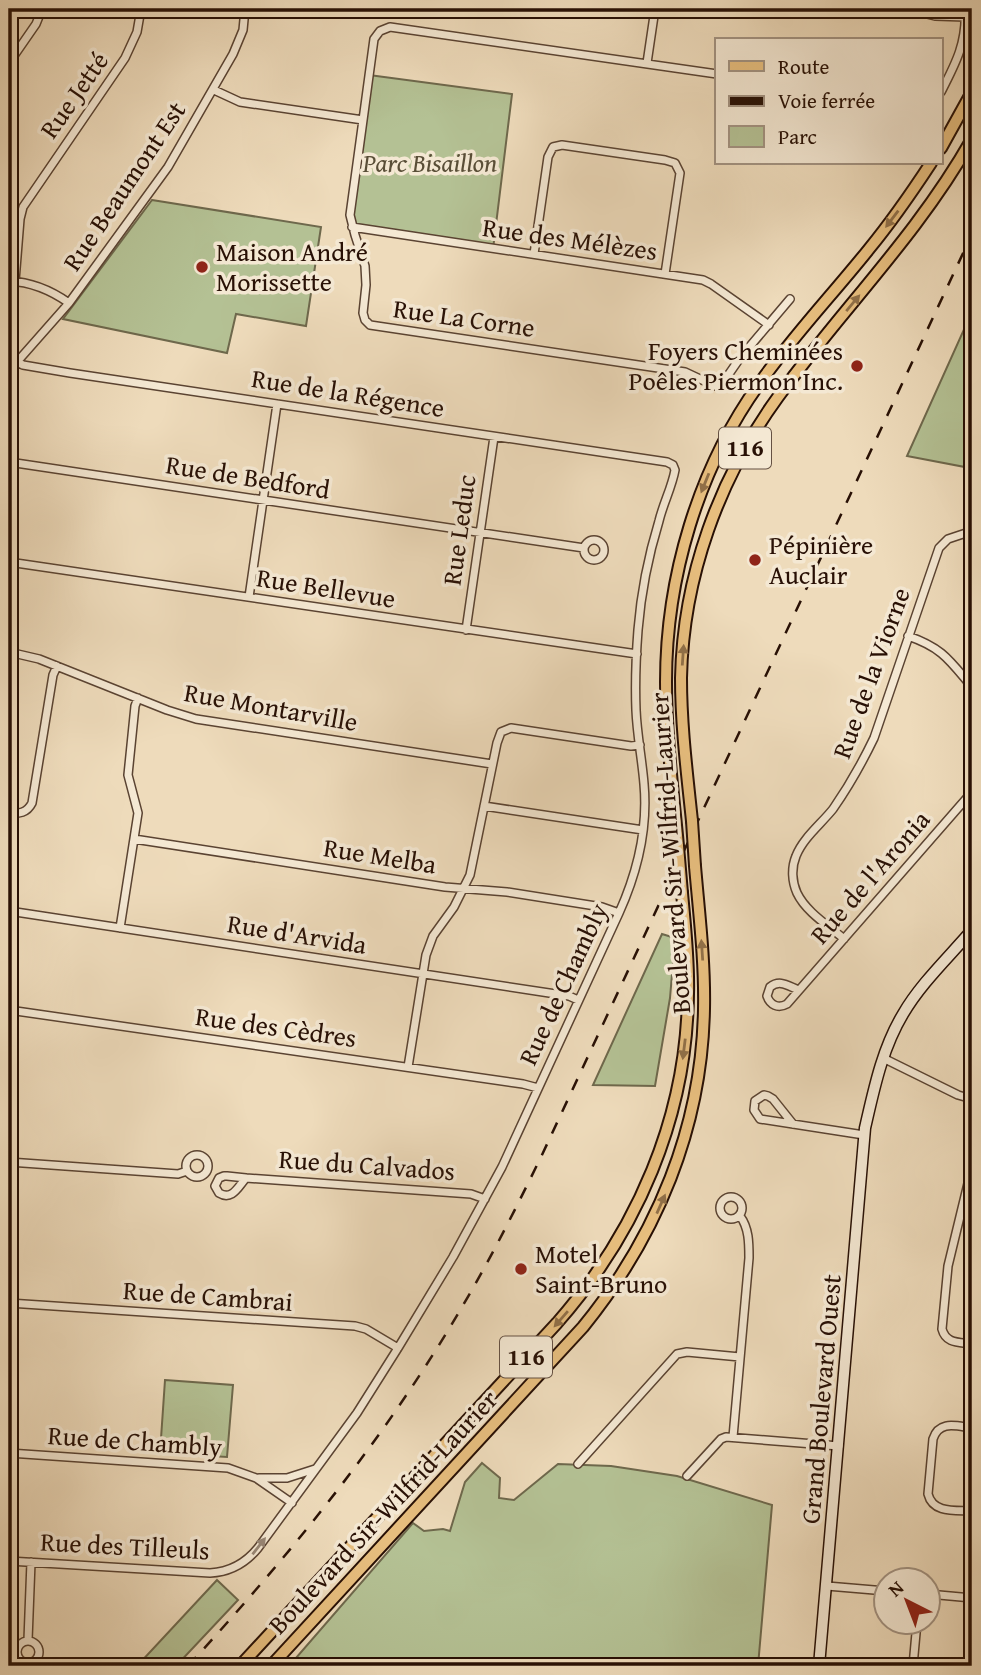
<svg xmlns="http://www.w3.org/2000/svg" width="981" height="1675" font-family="'Gentium Book Plus',serif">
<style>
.green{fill:#b4c194;stroke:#6e684c;stroke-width:2}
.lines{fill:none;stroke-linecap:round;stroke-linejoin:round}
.street-casing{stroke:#5a4332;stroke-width:10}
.secondary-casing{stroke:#281005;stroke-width:13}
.primary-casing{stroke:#281005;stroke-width:14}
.street{stroke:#f4e8d3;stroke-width:7}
.secondary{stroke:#f4e8d3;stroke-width:10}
.primary{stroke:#e7be7e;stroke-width:10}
.rail{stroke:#281005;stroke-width:2.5;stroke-dasharray:12 12;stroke-linecap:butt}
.primary-bridge-casing{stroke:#281005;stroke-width:14;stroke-linecap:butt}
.primary-bridge{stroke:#e7be7e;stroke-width:10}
.oneway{fill:#917048}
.oneway2{fill:#988776}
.poi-dot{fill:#8f2418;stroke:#f4e8d3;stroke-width:2.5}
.labels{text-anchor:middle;stroke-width:7;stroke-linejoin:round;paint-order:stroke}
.shield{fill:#f4e8d3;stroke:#655143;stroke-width:2}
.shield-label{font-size:24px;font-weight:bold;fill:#281005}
.street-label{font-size:26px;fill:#281005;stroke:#f4e8d3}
.park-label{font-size:26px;font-style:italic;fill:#594e37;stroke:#f4e8d3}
.poi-label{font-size:26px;fill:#281005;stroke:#f4e8d3;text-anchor:start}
</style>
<rect width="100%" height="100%" fill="#eedbbb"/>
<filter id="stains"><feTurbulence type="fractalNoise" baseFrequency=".00286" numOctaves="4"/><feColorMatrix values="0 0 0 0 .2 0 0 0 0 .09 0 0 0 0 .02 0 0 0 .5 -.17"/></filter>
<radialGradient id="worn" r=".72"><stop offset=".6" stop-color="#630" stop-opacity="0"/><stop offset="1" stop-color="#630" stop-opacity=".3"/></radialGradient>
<path class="green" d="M369,75L512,94L493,249L352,227Z
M152,200L321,227L306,326L236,314L227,353L63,319Z
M970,316L972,317V451L965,467L907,456Z
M662,934L675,938L670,998L655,1086L593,1085Z
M165,1380L233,1385L227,1457L160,1453Z
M482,1463L500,1478L499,1498L514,1500L558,1464L611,1466L677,1476L772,1505L758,1666H289L413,1523L424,1531L443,1529L450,1531L465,1482Z
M217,1580L238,1600L176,1666H137Z"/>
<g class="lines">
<g class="street-casing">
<path id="street" d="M907,9L935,16L965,17
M9,63L36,24L42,9
M647,63L655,9
M214,90L240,102L363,120L374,39L380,31L390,27L717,74
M941,92C956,63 967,42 965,9
M363,120L350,215L355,235L365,266L366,285L363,313L365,320L370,325L685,372L715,386L722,384L740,358L790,299
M352,227L703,280L711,284L769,325
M534,254L548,157L553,147L562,145L665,160L675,163L680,173L665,274
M9,281C30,282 52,291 69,303
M15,281L20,219L23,207L125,58L137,32L141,9
M9,371L69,303L168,167L233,54L243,30L245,9
M9,462L584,548
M972,485V510
M584 550a10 10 0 1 1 20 0a10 10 0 1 1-20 0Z
M9,562L637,654
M249,597L277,404
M466,630L494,437
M908,636C943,648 950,661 972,687
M9,652L39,659L167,710L196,719L492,764
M484,806L643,830
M9,813C19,814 27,813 32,803L53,675L57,666
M134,839L445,887L507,892L602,907L619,913
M9,911L569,996L578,1000
M120,928L138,813L128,775L135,706L138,698
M844,939C829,926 806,912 797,893C792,882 791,868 796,856C803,838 821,824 833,809C849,786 862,763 874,738L939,548L948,539L972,531
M799,990C788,986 780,979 770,987L767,996C770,1005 778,1009 787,1004L972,792
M9,1010L523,1084L538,1088
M883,1058L958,1095L972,1099
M408,1067L426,955L433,936L454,907L470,875L497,743L501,732L511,728L631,746L640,745
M793,1124L773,1099L768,1096L764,1095L755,1101L754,1110L760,1119L864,1135
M186 1166a11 11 0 1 1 22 0a11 11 0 1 1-22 0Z
M9,1162L178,1174L187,1171
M972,1167L948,1266L942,1329C946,1344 959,1342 972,1344
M224,1176H227L246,1178C238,1187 232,1201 219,1193L215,1186L219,1178Z
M246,1178L471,1194L485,1199
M720 1208a11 11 0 1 1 22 0a11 11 0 1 1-22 0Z
M9,1303L355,1326L366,1329L398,1348
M972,1428C956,1426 939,1420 933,1439L928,1494C933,1514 956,1510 972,1511
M733,1437L749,1258C749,1243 749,1228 740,1216
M9,1453L228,1468L256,1478L292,1503
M578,1464L677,1354L687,1352L740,1357
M687,1476L721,1439L726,1437L839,1446
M259,1478H287L315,1469
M9,1561L210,1573C230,1572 245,1564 258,1548L357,1413L398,1348L453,1257L502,1167L619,913C637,873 648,828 644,784C642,759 637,735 636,710C635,684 636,656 638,630C641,593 648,557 659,521C663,504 672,487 675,470L673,465L667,462L70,373L23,365L17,362
M827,1586L886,1591
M928,1594L972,1598
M28,1640L31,1562
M17 1652a11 11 0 1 1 22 0a11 11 0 1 1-22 0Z
M913,1666L917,1622"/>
</g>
<g class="secondary-casing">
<path id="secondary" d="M819,1666L865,1128C874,1089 882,1049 903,1014C921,983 949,957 972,930"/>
</g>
<g class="primary-casing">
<path id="primary" d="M941,148L972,92
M692,821C687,773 681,726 681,678C683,577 719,478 778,397C842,309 917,236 972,139
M678,846C673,792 666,737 666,682C666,578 698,469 759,384C793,336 833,294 869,249C892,221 912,192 931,163
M240,1666L557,1323C637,1232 687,1117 688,994C689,960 685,926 682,893
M271,1666L583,1327C657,1236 702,1127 704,1009C705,961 699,913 695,866"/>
</g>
<use href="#street" class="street"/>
<use href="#secondary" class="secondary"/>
<use href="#primary" class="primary"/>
<path class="rail" d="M188,1666C288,1557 383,1441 459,1312C489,1262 515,1210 541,1157L972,234"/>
<g class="primary-bridge-casing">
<path id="primary-bridge" d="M692,821L695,866
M678,846L682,893"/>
</g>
<use href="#primary-bridge" class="primary-bridge"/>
</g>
<defs><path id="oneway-solid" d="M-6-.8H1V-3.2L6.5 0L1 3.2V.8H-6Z" transform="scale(1.75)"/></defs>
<g class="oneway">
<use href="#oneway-solid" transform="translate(892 219) rotate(127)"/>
<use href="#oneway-solid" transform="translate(853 303) rotate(-50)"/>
<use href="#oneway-solid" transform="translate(705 483) rotate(112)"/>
<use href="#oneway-solid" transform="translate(683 655) rotate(-86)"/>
<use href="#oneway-solid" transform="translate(702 950) rotate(-94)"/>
<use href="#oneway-solid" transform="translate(684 1049) rotate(97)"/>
<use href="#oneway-solid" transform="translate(661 1204) rotate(-66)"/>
<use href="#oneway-solid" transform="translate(561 1319) rotate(131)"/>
</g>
<use class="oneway2" href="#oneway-solid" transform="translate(259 1546) rotate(-52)"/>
<g class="poi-dot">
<circle cx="202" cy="267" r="7"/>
<circle cx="857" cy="366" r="7"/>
<circle cx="755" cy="560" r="7"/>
<circle cx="521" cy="1269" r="7"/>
</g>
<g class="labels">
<g class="shield">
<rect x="719" y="427.5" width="52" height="41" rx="5"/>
<rect x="500" y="1336.5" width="52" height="41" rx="5"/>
</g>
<g class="shield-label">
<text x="745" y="456">116</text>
<text x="526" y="1365">116</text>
</g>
<g class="street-label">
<text transform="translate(74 95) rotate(-55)" y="9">Rue Jetté</text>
<text transform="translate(124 186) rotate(-56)" y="9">Rue Beaumont Est</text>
<text transform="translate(570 239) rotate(8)" y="9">Rue des Mélèzes</text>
<text transform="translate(464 318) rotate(8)" y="9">Rue La Corne</text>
<text transform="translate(348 393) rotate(9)" y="9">Rue de la Régence</text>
<text transform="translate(248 477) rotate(9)" y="9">Rue de Bedford</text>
<text transform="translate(459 530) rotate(-82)" y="9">Rue Leduc</text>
<text transform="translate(326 588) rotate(9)" y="9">Rue Bellevue</text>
<text transform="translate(871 673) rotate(-70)" y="9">Rue de la Viorne</text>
<text transform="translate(271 707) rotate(10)" y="9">Rue Montarville</text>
<text transform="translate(670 853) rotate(-94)" y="9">Boulevard Sir-Wilfrid-Laurier</text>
<text transform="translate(380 856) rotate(9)" y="9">Rue Melba</text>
<text transform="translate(870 877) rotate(-49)" y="9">Rue de l'Aronia</text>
<text transform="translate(297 934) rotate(9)" y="9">Rue d'Arvida</text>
<text transform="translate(563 984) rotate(-65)" y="9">Rue de Chambly</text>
<text transform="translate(276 1027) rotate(8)" y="9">Rue des Cèdres</text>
<text transform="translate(367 1165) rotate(4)" y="9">Rue du Calvados</text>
<text transform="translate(208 1296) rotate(4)" y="9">Rue de Cambrai</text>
<text transform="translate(821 1399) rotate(-85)" y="9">Grand Boulevard Ouest</text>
<text transform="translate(135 1441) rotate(4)" y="9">Rue de Chambly</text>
<text transform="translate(383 1512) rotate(-47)" y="9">Boulevard Sir-Wilfrid-Laurier</text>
<text transform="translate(125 1546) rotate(3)" y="9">Rue des Tilleuls</text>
</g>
<g class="park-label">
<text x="430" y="172">Parc Bisaillon</text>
</g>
<g class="poi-label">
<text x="216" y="261">Maison André<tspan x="216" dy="30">Morissette</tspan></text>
<text x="843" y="360" text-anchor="end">Foyers Cheminées<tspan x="843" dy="30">Poêles Piermon Inc.</tspan></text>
<text x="769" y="554">Pépinière<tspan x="769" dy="30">Auclair</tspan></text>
<text x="535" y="1263">Motel<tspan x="535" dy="30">Saint-Bruno</tspan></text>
</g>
</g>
<rect width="981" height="1675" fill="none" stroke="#eedbbb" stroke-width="35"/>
<rect x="10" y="10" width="960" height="1654" fill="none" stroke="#281005" stroke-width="3.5"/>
<rect x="18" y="18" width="946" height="1640" fill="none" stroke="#281005" stroke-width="2"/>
<rect x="715" y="38" width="228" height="126" fill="#f4e8d3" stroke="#a29281" stroke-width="2"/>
<rect x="729" y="61" width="35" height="10" fill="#e7be7e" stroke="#a29281" stroke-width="2"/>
<text x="778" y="74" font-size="21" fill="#281005">Route</text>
<rect x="729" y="96" width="35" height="10" fill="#281005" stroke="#a29281" stroke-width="2"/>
<text x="778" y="108" font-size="21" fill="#281005">Voie ferrée</text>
<rect x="729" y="126" width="35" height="21" fill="#b4c194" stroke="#a29281" stroke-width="2"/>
<text x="778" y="144" font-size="21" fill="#281005">Parc</text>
<g transform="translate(907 1601) rotate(318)"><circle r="33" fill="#f4e8d3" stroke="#a29281" stroke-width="2"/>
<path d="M0-5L12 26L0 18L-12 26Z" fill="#8f2418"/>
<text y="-10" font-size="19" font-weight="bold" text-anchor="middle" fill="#281005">N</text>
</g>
<rect width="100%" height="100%" filter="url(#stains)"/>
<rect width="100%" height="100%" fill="url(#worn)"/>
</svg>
